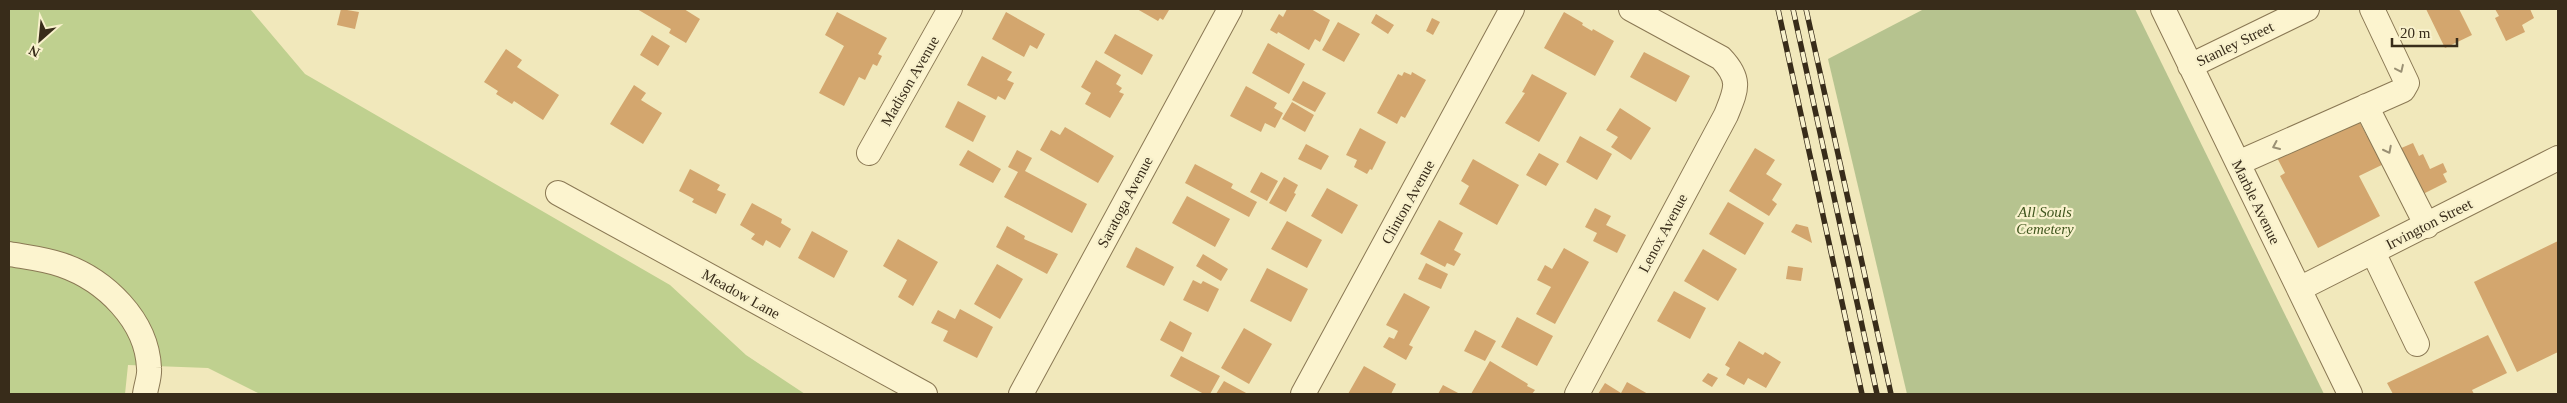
<svg xmlns="http://www.w3.org/2000/svg" width="2567" height="403" font-family="Georgia,serif">
<style>
.green{fill:#bfd08f}
.cemetery{fill:#b6c38f}
.building{fill:#d3a66e}
.lines{fill:none;stroke-linecap:round;stroke-linejoin:round}
.minor-casing{stroke:#8a7854;stroke-width:26}
.minor{stroke:#fcf4cf;stroke-width:24}
.rail-casing{stroke:#382c1a;stroke-width:5.5}
.rail{stroke:#f8f1cc;stroke-width:4;stroke-dasharray:11;stroke-linecap:butt}
.oneway{stroke:#9a9074}
.labels{text-anchor:middle;stroke-width:4.5;stroke-linejoin:round;paint-order:stroke}
.street-label{font-size:15px;fill:#382c1a;stroke:#f8f1cc}
.park-label{font-size:15px;font-style:italic;fill:#40561f;stroke:#f8f1cc}
</style>
<rect width="100%" height="100%" fill="#f1e8bb"/>
<path class="green" d="M9,9H250L305,74L670,285L746,355L805,394H260L208,368L128,365L125,394H9Z"/>
<path class="cemetery" d="M1924,9H2135L2324,394H1907L1828,59Z"/>
<path class="building" d="M341,9L359,12L355,29L337,25Z
M637,9H684L700,19L686,43L669,33L671,29Z
M1137,9H1167L1169,10L1163,20L1160,18L1158,21Z
M1287,9H1311L1330,20L1320,42L1315,39L1309,50L1278,32L1277,34L1270,30L1279,14L1283,17Z
M2426,9H2459L2472,35L2445,48Z
M2495,9H2530L2534,18L2522,25L2525,32L2506,41L2495,18L2499,16Z
M837,12L887,38L878,54L882,56L877,66L873,64L865,80L859,77L844,106L819,93L844,46L825,35Z
M1006,12L1045,34L1037,49L1030,45L1024,57L992,39Z
M1564,12L1583,23L1582,25L1592,31L1593,29L1614,41L1595,76L1544,48Z
M1376,14L1394,25L1388,34L1371,23Z
M1432,18L1440,22L1433,35L1426,31Z
M1338,22L1360,34L1344,62L1322,50Z
M1115,34L1153,55L1142,75L1104,53Z
M652,35L670,46L658,66L640,55Z
M1268,43L1305,64L1289,94L1252,73Z
M506,49L522,60L517,67L559,95L543,120L514,101L512,104L496,94L498,91L484,82Z
M1644,52L1690,76L1676,102L1630,77Z
M982,56L1012,72L1007,80L1014,83L1005,100L998,96L996,100L967,85Z
M1096,60L1121,75L1116,84L1122,88L1119,92L1124,94L1110,118L1085,104L1091,93L1081,87Z
M1404,72L1411,75L1412,72L1426,80L1405,118L1401,116L1397,124L1377,113L1398,74L1402,76Z
M1532,74L1567,93L1539,142L1505,123L1525,93L1522,92Z
M1303,81L1326,93L1315,112L1292,100Z
M634,85L646,93L641,100L662,113L643,144L610,124Z
M1246,86L1277,103L1274,108L1283,113L1275,128L1265,123L1261,132L1230,116Z
M958,101L986,116L973,142L945,127Z
M1292,102L1314,115L1305,132L1282,119Z
M1620,108L1651,128L1631,160L1611,147L1618,137L1606,130Z
M2359,121L2367,136L2373,132L2390,161L2359,176L2380,216L2318,248L2280,176L2285,173L2274,152Z
M1065,127L1114,156L1098,183L1040,150L1051,130L1060,135Z
M1360,128L1386,142L1372,170L1370,169L1367,174L1354,167L1357,160L1346,155Z
M1580,136L1612,154L1597,180L1566,162Z
M2413,143L2419,156L2423,154L2430,169L2443,163L2447,172L2443,174L2447,182L2421,195L2399,149Z
M1306,144L1329,156L1321,170L1298,159Z
M1755,148L1775,160L1766,174L1782,184L1772,200L1777,204L1769,216L1729,191Z
M968,150L1001,169L993,183L959,165Z
M1017,150L1032,158L1025,171L1087,204L1072,233L1004,197L1018,172L1008,167Z
M1539,153L1559,164L1546,186L1526,175Z
M1473,159L1519,185L1497,225L1459,204L1469,186L1461,181Z
M1195,164L1233,184L1231,188L1257,202L1249,217L1185,183Z
M690,169L720,185L717,190L726,194L716,214L692,202L694,199L679,191Z
M1261,172L1278,181L1267,201L1250,192Z
M1284,177L1298,185L1294,193L1296,194L1286,212L1269,203Z
M1327,188L1358,205L1342,234L1311,216Z
M1187,196L1230,219L1215,247L1172,223Z
M1728,202L1764,223L1745,255L1709,234Z
M752,203L782,219L781,223L791,229L780,248L766,240L763,246L751,239L755,234L740,225Z
M1595,208L1611,216L1606,225L1626,235L1617,253L1593,241L1597,233L1585,227Z
M1439,220L1463,233L1454,250L1461,254L1454,266L1447,263L1445,267L1420,254Z
M1287,221L1322,240L1307,268L1271,249Z
M1796,224L1808,227L1812,243L1791,232Z
M1007,226L1025,236L1024,239L1058,254L1047,274L996,247Z
M812,231L848,251L834,278L798,258Z
M898,239L938,262L913,306L898,297L907,280L883,266Z
M2558,241V352L2517,372L2474,282Z
M1136,247L1174,267L1164,286L1126,267Z
M1564,248L1589,262L1555,324L1536,314L1551,287L1537,280L1545,265L1552,269Z
M1703,249L1737,269L1718,301L1684,281Z
M1203,254L1228,269L1221,281L1196,266Z
M1426,263L1448,274L1441,289L1418,279Z
M997,264L1023,279L1000,319L974,304Z
M1788,266L1803,268L1801,281L1786,279Z
M1267,268L1308,289L1291,322L1250,301Z
M1193,280L1201,284L1203,281L1219,289L1208,312L1183,300Z
M1674,291L1706,308L1690,339L1657,321Z
M1404,293L1430,307L1409,345L1413,347L1406,360L1383,347L1389,337L1394,339L1398,331L1386,325Z
M960,309L993,327L977,358L943,341L948,331L931,323L938,310L955,319Z
M1517,317L1553,336L1537,366L1501,347Z
M1170,321L1192,333L1183,352L1160,340Z
M1244,328L1272,344L1249,384L1221,368Z
M1475,330L1496,341L1485,361L1464,351Z
M2488,335L2507,373L2472,390L2474,394H2393L2387,383Z
M1739,341L1763,355L1765,352L1781,362L1766,388L1748,378L1744,385L1726,375L1730,368L1725,365Z
M1181,356L1220,376L1210,394H1204L1170,376Z
M1490,361L1528,384L1527,386L1535,390L1532,394H1471Z
M1364,366L1396,384L1391,394H1348Z
M1708,373L1718,378L1712,387L1702,381Z
M1224,381L1248,394H1216Z
M1627,382L1648,394H1598L1605,383L1621,393Z
M1443,385L1460,394H1438Z"/>
<g class="lines">
<g class="minor-casing">
<path id="minor" d="M2163,9L2350,394
M2190,66L2307,9
M2366,106L2427,226
M869,153L950,9
M2238,163L2403,90L2407,83L2372,9
M558,193L925,394
M2373,252L2417,344
M9,254C26,257 45,259 62,265C105,280 147,320 149,368C150,376 146,386 145,394
M2299,289L2558,158
M1021,394L1230,9
M1303,394L1512,9
M1577,394L1726,115C1736,90 1742,80 1721,58L1631,9"/>
</g>
<use href="#minor" class="minor"/>
<g class="rail-casing">
<path id="rail" d="M1778,9L1862,394
M1793,9L1877,394
M1806,9L1891,394"/>
</g>
<use href="#rail" class="rail"/>
</g>
<defs><path id="oneway-chevron" d="M-2-3.5L2.5 0L-2 3.5" fill="none" stroke-width="1.6" stroke-linecap="round" stroke-linejoin="round" transform="scale(1.25)"/></defs>
<g class="oneway">
<use href="#oneway-chevron" transform="translate(2400 69) rotate(65)"/>
<use href="#oneway-chevron" transform="translate(2276 146) rotate(156)"/>
<use href="#oneway-chevron" transform="translate(2388 150) rotate(63)"/>
</g>
<g class="labels">
<g class="street-label">
<text transform="translate(2235 44) rotate(-26)" y="5">Stanley Street</text>
<text transform="translate(910 81) rotate(-60)" y="5">Madison Avenue</text>
<text transform="translate(1125 202) rotate(-62)" y="5">Saratoga Avenue</text>
<text transform="translate(1408 202) rotate(-61)" y="5">Clinton Avenue</text>
<text transform="translate(2256 202) rotate(64)" y="5">Marble Avenue</text>
<text transform="translate(2429 224) rotate(-27)" y="5">Irvington Street</text>
<text transform="translate(1663 233) rotate(-62)" y="5">Lenox Avenue</text>
<text transform="translate(741 294) rotate(29)" y="5">Meadow Lane</text>
</g>
<g class="park-label">
<text x="2045" y="217">All Souls<tspan x="2045" dy="17">Cemetery</tspan></text>
</g>
</g>
<rect width="2567" height="403" fill="none" stroke="#382c1a" stroke-width="20"/>
<g transform="translate(40 40) rotate(207)" stroke="#f8f1cc" stroke-width="4" paint-order="stroke">
<path d="M0-4L9 19L0 12L-9 19Z" fill="#382c1a"/>
<text y="-8" font-size="14" font-weight="bold" text-anchor="middle" fill="#382c1a">N</text>
</g>
<path d="M2392 38v8h65v-8" fill="none" stroke="#382c1a" stroke-width="2.5"/>
<text x="2400" y="38" font-size="15" fill="#382c1a" stroke="#f8f1cc" stroke-width="4" paint-order="stroke">20 m</text>
</svg>
